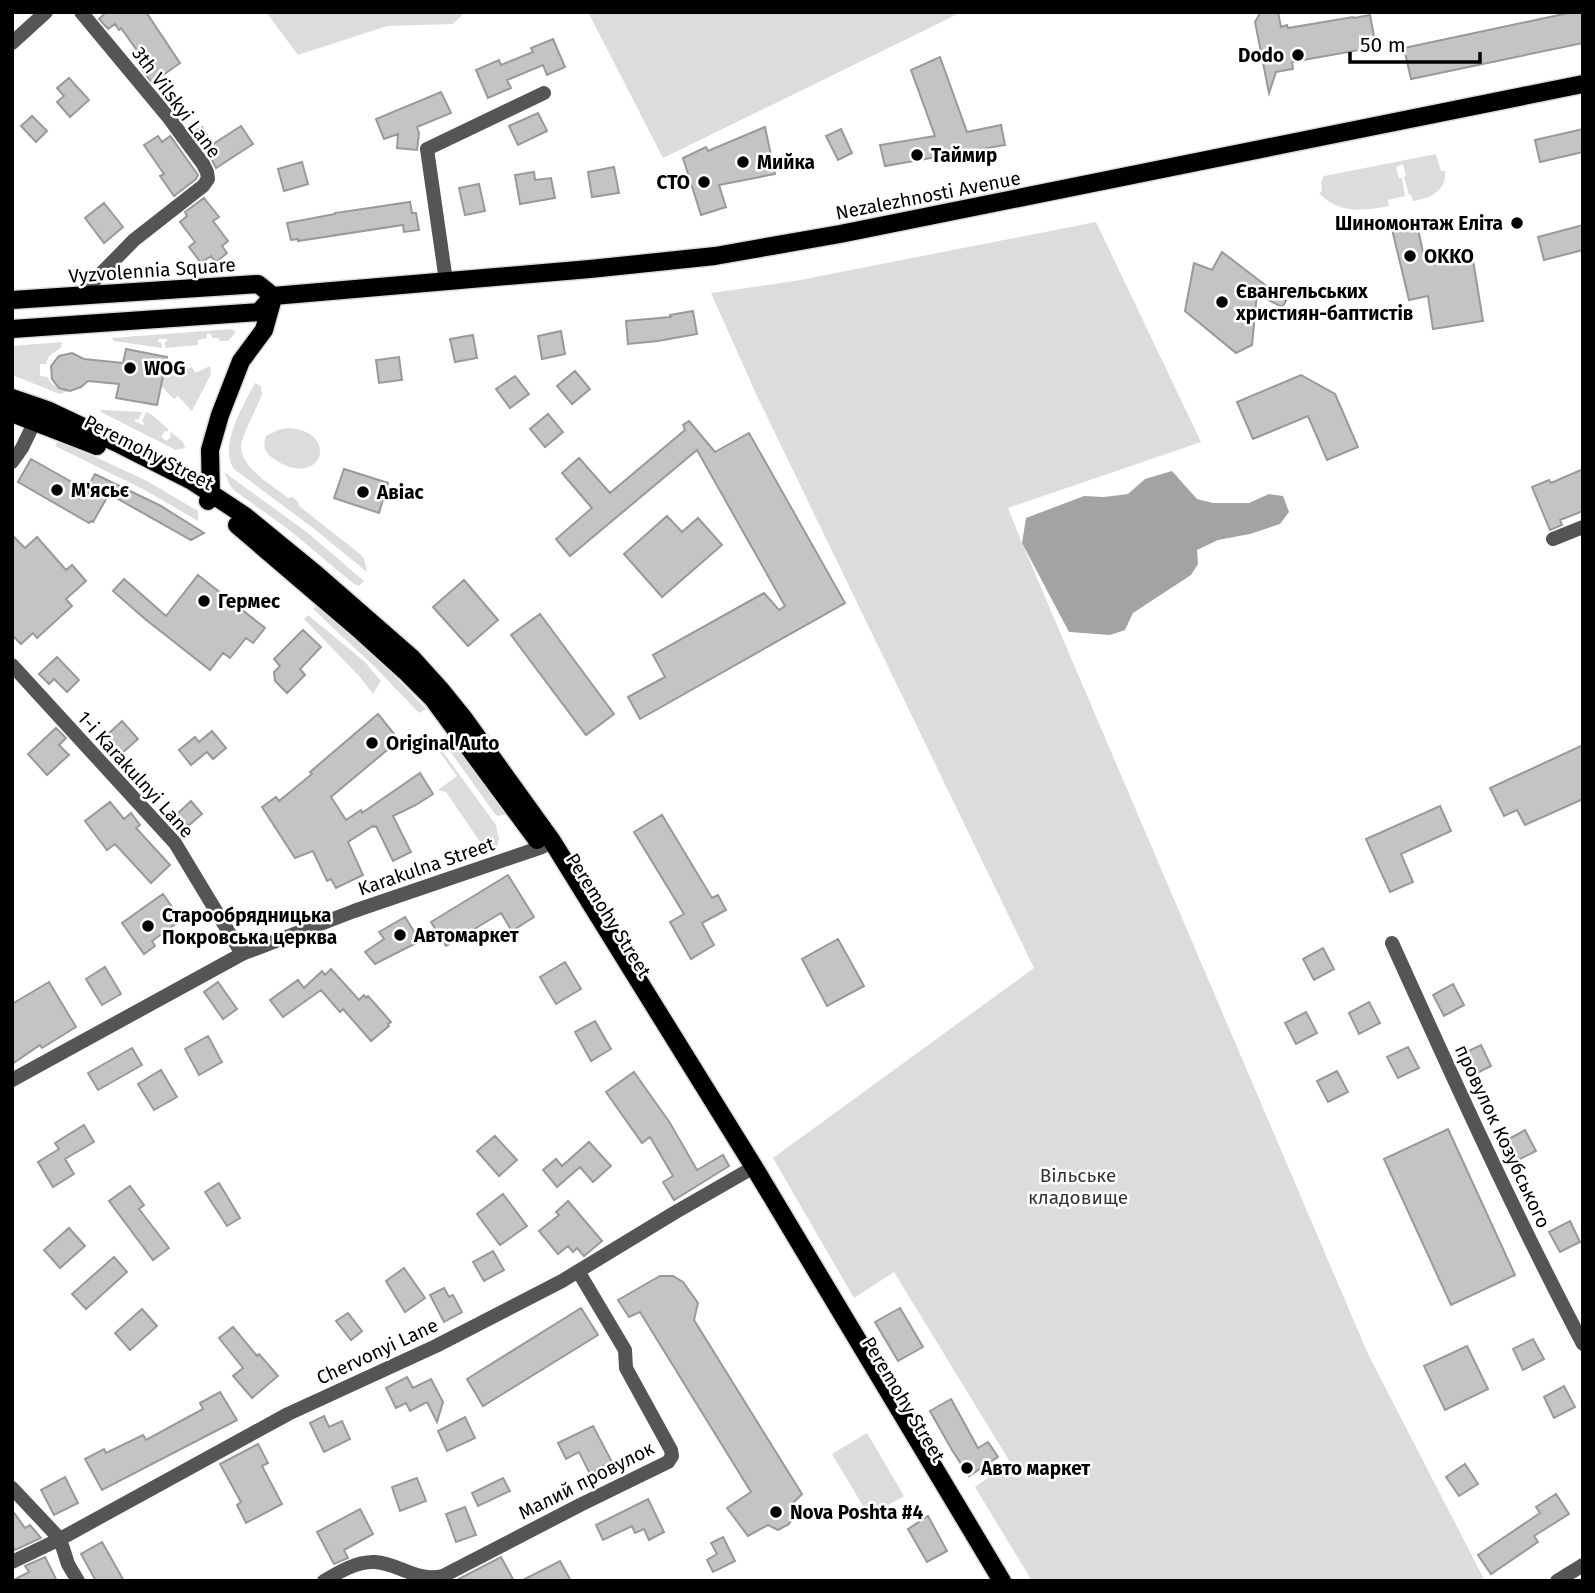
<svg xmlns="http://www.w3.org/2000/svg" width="1595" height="1593" font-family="'Fira Sans',sans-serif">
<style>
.green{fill:#dcdcdc}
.water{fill:#a3a3a3}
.building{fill:#c4c4c4;stroke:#999;stroke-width:2}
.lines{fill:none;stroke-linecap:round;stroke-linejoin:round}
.primary-casing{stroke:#dbdbdb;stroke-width:21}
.minor{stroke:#555;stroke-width:14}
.primary{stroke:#000;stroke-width:18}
.poi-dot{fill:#000;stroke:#fff;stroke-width:2.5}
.labels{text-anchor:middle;stroke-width:5;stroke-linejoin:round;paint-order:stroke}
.poi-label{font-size:19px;font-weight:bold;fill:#000;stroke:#fff;text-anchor:start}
.street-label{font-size:19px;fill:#000;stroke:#fff}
.park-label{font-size:19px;fill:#333;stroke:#fff}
</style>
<rect width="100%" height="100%" fill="#fff"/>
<path class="green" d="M266,12H465L453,24L387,26L298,55Z
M588,12H962L663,158Z
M1436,154L1441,171H1445C1447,191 1430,198 1413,201L1411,195H1409L1404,177L1406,176L1403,164L1396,167L1399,178H1402L1405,196L1388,200L1389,206C1364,211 1338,214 1319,193L1322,191L1321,182L1324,176Z
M1096,222L1201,442L1008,508L1022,543L1368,1354L1485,1581H1032L975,1487L1010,1462L894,1272L854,1298L773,1158L1034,968L757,396L711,293L795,281Z
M231,329L236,332L228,341H220L218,338H212L211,334H207V338L198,340V345L165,348V342L167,341V339H159L158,342H161L162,348L114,341L112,338Z
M62,342L61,348L49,356L46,364H40V376L47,377C52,387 61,390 72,390L60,394L12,375V346Z
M210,366L211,371L210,376L192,411L178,396L174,399L161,386L163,378L192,367L195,373Z
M255,383L261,386L262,394C256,410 247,425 242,441C235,465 272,485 288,498L293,497L298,502L299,506L360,554L364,559L367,572L313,528L234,469C218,446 244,404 255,383Z
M102,410L142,412L138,420L136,419L134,421L143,425L144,423L142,421L146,412L151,414L169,430L167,432L165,431L161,437L167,441L171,436L170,434L171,432L183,442L185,448L176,450L170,447L101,412L100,411Z
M287,428C342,430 322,492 274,459C265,453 262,446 266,436L278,430Z
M59,440L147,481L198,511V521L143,489L55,446Z
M224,472L308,533L364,581L359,586L354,584L288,529L235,491L231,487Z
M319,603L360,640L426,709L419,713L374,666L313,609Z
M308,615L365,662L381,681L373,694L360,677L304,619Z
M447,734L474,768L506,814L498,816L495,814L442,740Z
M438,745L496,825L499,839L496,849L487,852L446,792L438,790L457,776L436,747Z
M867,1433L904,1496L869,1516L832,1454Z"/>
<path class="water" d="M1172,471L1197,499L1213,503H1249L1269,494L1283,496L1289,512L1280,524L1250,534L1218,540L1197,550L1198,564L1191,575L1133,613L1125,630L1110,635L1069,632L1022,543L1026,518L1084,496L1104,497L1128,494L1145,479Z"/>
<path class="building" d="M106,12H146L180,63L152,83L142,70L148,66L121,28L119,30L115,24L108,29L99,19Z
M1261,12H1278L1281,27L1287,25L1288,28L1353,17L1354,18L1370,15L1376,47L1292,62L1293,69L1276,72L1269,93L1255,22Z
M1573,12H1583V43L1411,79L1404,48Z
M553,39L565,67L547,75L543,65L507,80L511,88L488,98L476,70L499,60L501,65L533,52L531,48Z
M940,57L967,132L1001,125L1005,145L885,166L880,145L935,136L911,70Z
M69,78L89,100L70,117L57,102L64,96L57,88Z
M441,92L451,113L417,127L419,133L417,150L397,148L398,134L384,139L376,119Z
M538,113L547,131L518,145L509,126Z
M32,116L47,131L36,142L21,126Z
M241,126L253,144L216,168L211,158L192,133L202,127L213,144Z
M765,127L775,174L719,185L726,207L701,215L683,158L706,147L708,151Z
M841,129L852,153L838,160L826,136Z
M1583,129V152L1540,162L1535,140Z
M158,136L162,142L170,136L171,137L198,175L196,179L174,196L160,176L164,174L144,145Z
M302,162L308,184L284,191L278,169Z
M614,167L619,193L592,197L588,172Z
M534,172L535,180L551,178L555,198L520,204L515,175Z
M479,184L485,211L465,215L459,188Z
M204,198L219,217L213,221L228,241L222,246L227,253L216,262L211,256L201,263L189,247L195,242L180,222L187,216L185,212Z
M410,202L412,213H416L419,230L404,232L403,225L298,241V239L291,240L287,223L335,214V213Z
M104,203L123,227L104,243L85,218Z
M1416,219L1425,262L1472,254L1483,321L1433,329L1428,296L1409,300L1391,225Z
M1583,225V250L1544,260L1538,237Z
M1222,252L1286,301L1282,307L1257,294L1252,345L1236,353L1185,311L1194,263L1212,270Z
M693,311L697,334L658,341L628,344L626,321L671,317L670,315Z
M561,331L565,354L542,359L538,336Z
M473,335L477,358L455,362L450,339Z
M126,349L167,357L157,405L116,398L119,384L88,381L81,387L70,391L59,388L52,379L51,366L59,356L72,353L84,359L123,363Z
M399,357L402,380L379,383L376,360Z
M575,371L590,389L572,404L557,386Z
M1301,375L1335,394L1358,447L1327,460L1308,416L1253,439L1237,402Z
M515,376L529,394L510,408L496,389Z
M548,414L563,432L545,447L530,429Z
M689,421L715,452L749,433L845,603L640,719L628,697L665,677L653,655L764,593L779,610L785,606L697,450L570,556L556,539L592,508L562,473L579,458L610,493L685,430L683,425Z
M31,459L86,490L95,474L161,506L204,533L191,540L109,494L93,522L91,521L89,523L18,482Z
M344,469L388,483L379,513L334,498Z
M1583,469V511L1560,520L1562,525L1550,530L1532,487L1549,480L1551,483Z
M667,516L682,532L698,518L722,545L662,597L624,554Z
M12,535L25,548L37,537L66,570L72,565L86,581L66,599L72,606L37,638L33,633L21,644L12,635Z
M198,575L265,628L253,643L246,638L230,658L223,653L210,670L145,619L113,591L124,579L166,616Z
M464,580L498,620L468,646L433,607Z
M540,614L614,714L586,735L511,635Z
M303,630L321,647L300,669L305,675L287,693L275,681L274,672L280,666L274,659Z
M57,657L79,680L67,692L54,679L49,684L39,674Z
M378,714L399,740L331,797L346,820L361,810L362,813L420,773L433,794L416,805L393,816L411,852L393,861L376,826L374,827L373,826L348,842L363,875L336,888L331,879L327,881L313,851L295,858L262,807L276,797L279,801L312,774L310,772Z
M122,721L138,739L121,754L105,737Z
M56,728L66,738L59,745L69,755L47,775L28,754Z
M212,731L226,748L213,759L207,752L191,765L179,750L195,737L199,742Z
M1583,745V799L1525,825L1517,810L1504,816L1490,788Z
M191,801L202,814L188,826L177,814Z
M110,802L124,819L131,813L140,825L136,828L170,865L151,883L115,844L107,850L85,821Z
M1440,806L1451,831L1401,854L1413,882L1390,892L1366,839Z
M662,815L712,898L718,895L726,910L702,923L714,945L691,959L670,922L684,914L634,832Z
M508,875L534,917L512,931L501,913L446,946L431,922Z
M163,894L181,920L152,941L155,946L144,954L122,923Z
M405,917L420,941L375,964L365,952L384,939L379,932Z
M838,939L864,986L827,1006L802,959Z
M1323,948L1334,969L1314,980L1303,959Z
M565,962L581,989L556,1004L540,977Z
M105,967L121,994L102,1005L86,979Z
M331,969L359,1000L364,995L366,998L368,996L391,1022L388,1024L389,1026L371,1041L343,1009L340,1012L321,990L283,1017L270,1000L298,980L304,988L322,971L325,975Z
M49,982L76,1027L42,1048L40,1045L12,1064V1004Z
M218,982L237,1009L223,1019L204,992Z
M1453,984L1464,1005L1444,1016L1433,995Z
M1369,1002L1380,1023L1359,1034L1349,1013Z
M1306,1012L1317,1033L1296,1044L1285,1023Z
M595,1021L611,1049L591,1061L575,1032Z
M208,1036L222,1062L199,1075L185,1049Z
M1481,1045L1491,1066L1471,1076L1460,1055Z
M1408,1047L1419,1068L1398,1078L1387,1057Z
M132,1048L142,1065L98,1090L88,1073Z
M161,1070L177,1097L154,1110L138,1084Z
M1337,1071L1348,1092L1328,1102L1317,1081Z
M634,1072L670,1123L697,1170L723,1155L729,1166L674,1200L663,1182L673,1176L650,1137L642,1143L606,1092Z
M84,1125L94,1142L65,1159L74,1174L53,1187L38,1162L59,1149L55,1143Z
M1448,1129L1515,1275L1451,1305L1384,1159Z
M1525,1130L1536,1151L1516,1161L1505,1141Z
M495,1136L517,1160L499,1176L477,1151Z
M589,1142L611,1166L593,1182L580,1167L557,1187L543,1170L556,1159L562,1166Z
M219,1183L240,1218L227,1226L205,1192Z
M130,1186L144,1205L139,1209L169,1248L153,1260L109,1201Z
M503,1194L527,1226L500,1245L477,1214Z
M568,1201L602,1241L584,1256L577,1248L573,1252L568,1246L558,1254L539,1231L559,1215L556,1212Z
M1570,1221L1580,1242L1560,1252L1549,1232Z
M69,1228L85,1246L60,1268L44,1250Z
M493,1251L504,1270L484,1281L473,1262Z
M114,1257L127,1272L86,1309L72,1294Z
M404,1268L425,1298L405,1312L386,1281Z
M660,1276H673L683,1282L698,1303L694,1320L802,1494L791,1505L794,1516L789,1524L778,1530L768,1525L748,1536L727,1508L751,1492L640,1312L629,1317L618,1300Z
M444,1288L449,1297L453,1295L462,1312L444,1322L430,1295Z
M581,1308L598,1335L483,1406L467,1379Z
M900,1308L923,1347L898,1361L875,1322Z
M142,1309L157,1326L130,1350L115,1333Z
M348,1313L362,1331L351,1340L336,1321Z
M233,1327L257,1356L259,1354L278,1376L252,1398L233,1376L243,1368L219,1338Z
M1533,1339L1544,1359L1523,1370L1513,1349Z
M1467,1346L1488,1389L1445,1410L1424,1366Z
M407,1377L413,1388L431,1379L443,1402L437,1422L427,1402L410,1411L406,1403L396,1408L386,1388Z
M1564,1386L1575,1407L1554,1418L1544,1397Z
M220,1392L237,1420L102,1490L85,1459L104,1449L106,1453L143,1435L146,1440L203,1409L200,1403Z
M951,1399L978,1448L988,1442L998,1457L969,1476L952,1450L930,1411Z
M324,1416L329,1427L342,1421L350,1439L324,1452L310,1423Z
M465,1417L475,1438L447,1451L438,1431Z
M593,1426L612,1462L590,1474L579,1452L566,1459L558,1443Z
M258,1444L268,1463L262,1466L282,1504L246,1523L237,1505L241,1502L220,1464Z
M1465,1464L1478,1484L1459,1496L1446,1477Z
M65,1477L78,1503L54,1515L41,1490Z
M417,1478L426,1501L400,1511L392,1487Z
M503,1478L510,1491L478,1506L472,1493Z
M1556,1494L1569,1514L1534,1536L1538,1542L1491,1574L1478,1555L1540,1513L1536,1507Z
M648,1499L664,1532L649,1540L644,1529L635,1533L632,1526L603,1540L596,1525Z
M465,1507L476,1535L456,1542L446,1514Z
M360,1509L373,1534L344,1550L348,1558L334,1564L317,1532Z
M12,1510L25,1528L30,1525L41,1538L15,1550L12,1545Z
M928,1516L947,1551L927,1562L908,1529Z
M723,1537L735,1561L713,1572L707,1560L717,1554L711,1543Z
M102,1542L124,1581H96L81,1554Z
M45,1557L57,1581H12L29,1572L25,1566Z
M501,1557L514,1581H455Z
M560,1561L571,1581H521Z"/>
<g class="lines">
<g class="primary-casing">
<path id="primary" d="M273,296L590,269L715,256L840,234L1583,84
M12,300L258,284L273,296
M12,329L259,312L273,296
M12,398L47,410L115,442L192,481L245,516L317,575L412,658L440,689L465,720L552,841L754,1167L1002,1581
M12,413L97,446
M208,501L211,494L210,450L220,415L241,361L264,330L273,298
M237,525L362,632L405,671L433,699L537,840"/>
</g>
<path class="minor" d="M12,43L46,12
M446,281L427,149L544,93
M79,296L134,240L203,186L208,179L207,172L203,164L169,118L81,12
M12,462L22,448L35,421
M1553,539L1583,527
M12,665L175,843L242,954
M1392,943C1453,1078 1514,1213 1583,1344
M12,1080L242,954L354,911L542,847L552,841
M12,1488L60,1539L68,1564L78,1581
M12,1562L60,1539L288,1414L436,1346L562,1281L674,1213L754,1167
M324,1581C339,1572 357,1561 375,1562C401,1564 416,1582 443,1576L580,1505L668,1462L672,1456L671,1450L626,1368L625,1350L578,1271
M1557,1581L1583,1565"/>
<use href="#primary" class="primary"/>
</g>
<g class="poi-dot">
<circle cx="1298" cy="55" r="7"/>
<circle cx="917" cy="155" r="7"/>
<circle cx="743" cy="162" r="7"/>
<circle cx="704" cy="182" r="7"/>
<circle cx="1517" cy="223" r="7"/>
<circle cx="1410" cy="256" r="7"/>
<circle cx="1222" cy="302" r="7"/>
<circle cx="130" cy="368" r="7"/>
<circle cx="57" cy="490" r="7"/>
<circle cx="363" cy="492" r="7"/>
<circle cx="204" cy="601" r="7"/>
<circle cx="372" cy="743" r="7"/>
<circle cx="148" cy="926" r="7"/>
<circle cx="400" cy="935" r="7"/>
<circle cx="967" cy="1468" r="7"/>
<circle cx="776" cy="1512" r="7"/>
</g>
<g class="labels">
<g class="poi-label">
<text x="1284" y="62" text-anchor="end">Dodo</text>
<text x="931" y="162">Таймир</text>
<text x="757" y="169">Мийка</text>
<text x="690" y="189" text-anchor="end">СТО</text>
<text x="1503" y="230" text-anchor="end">Шиномонтаж Еліта</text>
<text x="1424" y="263">OKKO</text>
<text x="1236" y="298">Євангельських<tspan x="1236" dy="22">християн-баптистів</tspan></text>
<text x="144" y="375">WOG</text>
<text x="71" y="497">М'ясьє</text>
<text x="377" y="499">Авіас</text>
<text x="218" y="608">Гермес</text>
<text x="386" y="750">Original Auto</text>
<text x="162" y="922">Старообрядницька<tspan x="162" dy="22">Покровська церква</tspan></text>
<text x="414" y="942">Автомаркет</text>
<text x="981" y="1475">Авто маркет</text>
<text x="790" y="1519">Nova Poshta #4</text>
</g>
<g class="street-label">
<text transform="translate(177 102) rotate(53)" y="7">3th Vilskyi Lane</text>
<text transform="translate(928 195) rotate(-11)" y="7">Nezalezhnosti Avenue</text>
<text transform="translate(152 270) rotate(-4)" y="7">Vyzvolennia Square</text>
<text transform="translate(149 452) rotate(27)" y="7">Peremohy Street</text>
<text transform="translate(136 774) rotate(48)" y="7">1-i Karakulnyi Lane</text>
<text transform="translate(426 866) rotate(-19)" y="7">Karakulna Street</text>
<text transform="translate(609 915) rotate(58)" y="7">Peremohy Street</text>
<text transform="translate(1503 1136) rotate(65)" y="7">провулок Козубського</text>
<text transform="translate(377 1351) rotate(-25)" y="7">Chervonyi Lane</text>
<text transform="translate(904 1399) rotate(59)" y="7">Peremohy Street</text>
<text transform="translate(586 1480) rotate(-27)" y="7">Малий провулок</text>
</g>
<g class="park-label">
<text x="1078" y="1182">Вільське<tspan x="1078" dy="22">кладовище</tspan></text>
</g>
</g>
<rect width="1595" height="1593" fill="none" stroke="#000000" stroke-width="28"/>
<path d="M1350 52v10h130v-10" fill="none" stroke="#000000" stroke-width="3.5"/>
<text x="1360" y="52" font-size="21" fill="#000000" stroke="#ffffff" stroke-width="5" paint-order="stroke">50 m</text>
</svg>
